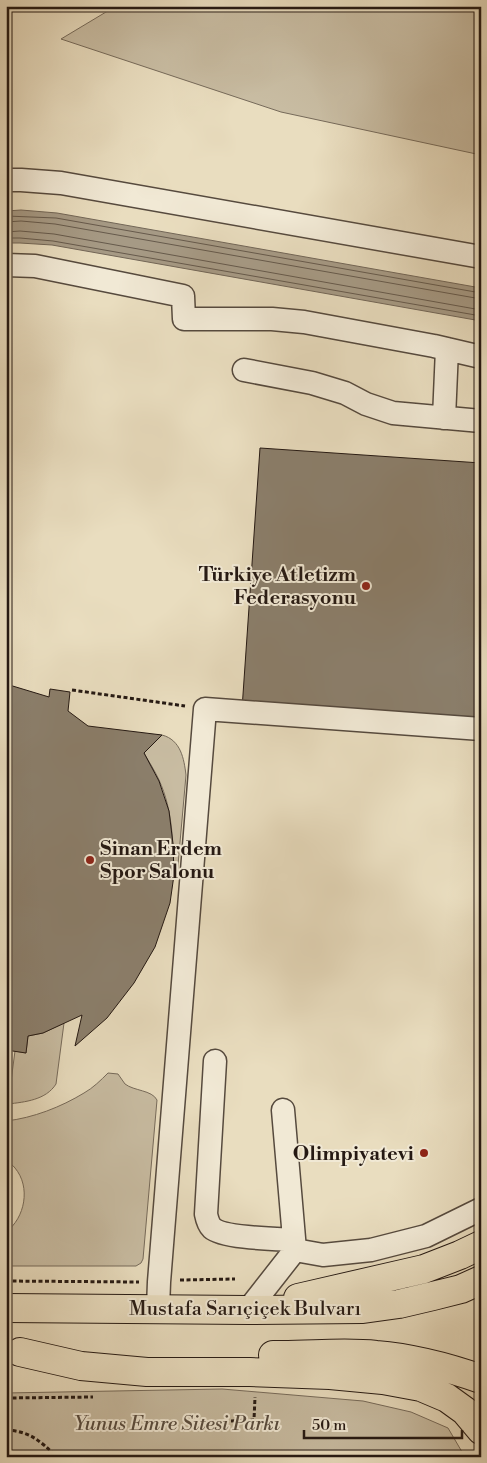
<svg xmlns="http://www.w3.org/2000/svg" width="487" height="1463" font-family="'Libre Bodoni',serif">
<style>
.green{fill:#c8bca2;stroke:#766a5a}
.water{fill:#a69a85;stroke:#726657}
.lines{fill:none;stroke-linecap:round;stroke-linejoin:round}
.shore{stroke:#665a4c;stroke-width:1}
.building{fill:#8b7f6c;stroke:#251913}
.minor-casing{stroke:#564a3e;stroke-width:25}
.major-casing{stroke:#251913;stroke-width:30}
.path{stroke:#251913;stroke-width:3;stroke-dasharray:4 2.5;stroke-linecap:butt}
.minor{stroke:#f1e9d5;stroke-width:22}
.major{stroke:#e9ddbf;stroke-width:28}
.poi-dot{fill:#8f2418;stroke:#f1e9d5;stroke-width:2}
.labels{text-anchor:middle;stroke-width:4;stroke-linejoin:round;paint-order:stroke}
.poi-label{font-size:20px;font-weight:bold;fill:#251913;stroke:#f1e9d5;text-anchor:end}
.street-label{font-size:20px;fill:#251913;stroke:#f1e9d5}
.park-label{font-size:20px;font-style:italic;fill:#564a3e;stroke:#f1e9d5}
</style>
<rect width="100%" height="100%" fill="#e9ddbf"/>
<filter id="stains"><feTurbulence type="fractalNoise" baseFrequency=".004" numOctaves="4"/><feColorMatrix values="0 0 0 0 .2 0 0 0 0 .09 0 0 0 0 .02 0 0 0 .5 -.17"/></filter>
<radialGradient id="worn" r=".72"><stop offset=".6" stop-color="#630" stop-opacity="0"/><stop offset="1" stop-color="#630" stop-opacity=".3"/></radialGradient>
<path class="green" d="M116,6H481V155L281,112L61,39Z
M162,735C181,740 184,759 186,775L177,876L174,875C173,844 173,810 159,780C155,771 149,762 144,753Z
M64,1023L56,1084C46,1100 25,1102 8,1104L15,1051L26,1053L28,1036L43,1033Z
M108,1073L118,1074C120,1077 123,1081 125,1084C134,1091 152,1090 157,1100L143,1259L141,1263L136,1266H6V1232C25,1218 31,1187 15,1168C13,1165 9,1163 6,1161V1121C33,1118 61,1107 84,1093C93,1088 101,1080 108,1073Z
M222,1389L363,1401L411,1412L448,1428L465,1457H6V1393Z"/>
<path class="water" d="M21,210L57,213L481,288V321L52,245L20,243H6V211Z"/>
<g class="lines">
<path class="shore" d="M6,216L56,218L481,293
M6,222L21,221L55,224L481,299
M6,232L20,231L54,234L481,310
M6,238H20L53,241L481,316"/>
</g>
<path class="building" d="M260,448L481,463V725L242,709Z
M6,684L49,697L50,689L70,692L68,711L88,726L162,735L144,753L159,781L169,811L173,844L174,875L170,903L155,947L134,983L107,1018L75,1046L82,1015L43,1033L28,1036L26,1053L6,1050Z"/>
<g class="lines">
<g class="minor-casing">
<path id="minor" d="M6,180H21L61,183L481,257
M6,265L35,266L183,296L184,319H272L304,322L434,346L481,357
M244,370L312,383L345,393L366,404L393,413L481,421
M444,418L447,349
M215,1061L206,1214C207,1219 208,1224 212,1228C223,1238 277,1239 294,1240
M295,1250L323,1255L371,1250L426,1236L481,1209
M158,1308L159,1282L205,709L481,729
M248,1310L295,1250L283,1110"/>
</g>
<g class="major-casing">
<path id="major" d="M298,1298L424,1269L460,1255L481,1245
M6,1308L248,1310L363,1309L399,1304L433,1296L461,1289L481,1280
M20,1352L81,1366L147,1372H250L330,1375L383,1380L421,1387L447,1398L465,1411L481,1430
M273,1355C307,1356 342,1351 376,1355C412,1358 447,1367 481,1379"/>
</g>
<path class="path" d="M72,690L185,706
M180,1280L235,1279
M6,1281L139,1282
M6,1398L93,1397
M231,1421L254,1420L255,1397
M6,1430C30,1431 40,1441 57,1457
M180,1457L210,1453L228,1457"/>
<use href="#minor" class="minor"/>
<use href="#major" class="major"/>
</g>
<g class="poi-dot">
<circle cx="366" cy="586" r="5"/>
<circle cx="90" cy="860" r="5"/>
<circle cx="424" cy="1153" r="5"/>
</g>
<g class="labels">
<g class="poi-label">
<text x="356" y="581">Türkiye Atletizm<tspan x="356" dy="23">Federasyonu</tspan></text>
<text x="100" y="855" text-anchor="start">Sinan Erdem<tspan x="100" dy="23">Spor Salonu</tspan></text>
<text x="414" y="1160">Olimpiyatevi</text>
</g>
<g class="street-label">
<text x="245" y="1315">Mustafa Sarıçiçek Bulvarı</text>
</g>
<g class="park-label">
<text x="177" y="1430">Yunus Emre Sitesi Parkı</text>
</g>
</g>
<rect width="487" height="1463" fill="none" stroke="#e9ddbf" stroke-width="25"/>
<rect x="8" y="8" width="472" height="1448" fill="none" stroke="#251913" stroke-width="2.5"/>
<rect x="12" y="12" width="462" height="1438" fill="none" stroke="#251913"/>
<path d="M304 1430v8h158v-8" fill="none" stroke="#251913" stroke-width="2.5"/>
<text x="312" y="1430" font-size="15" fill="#251913" stroke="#f1e9d5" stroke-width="4" paint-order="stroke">50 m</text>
<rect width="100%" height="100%" filter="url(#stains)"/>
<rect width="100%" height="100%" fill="url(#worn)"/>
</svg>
